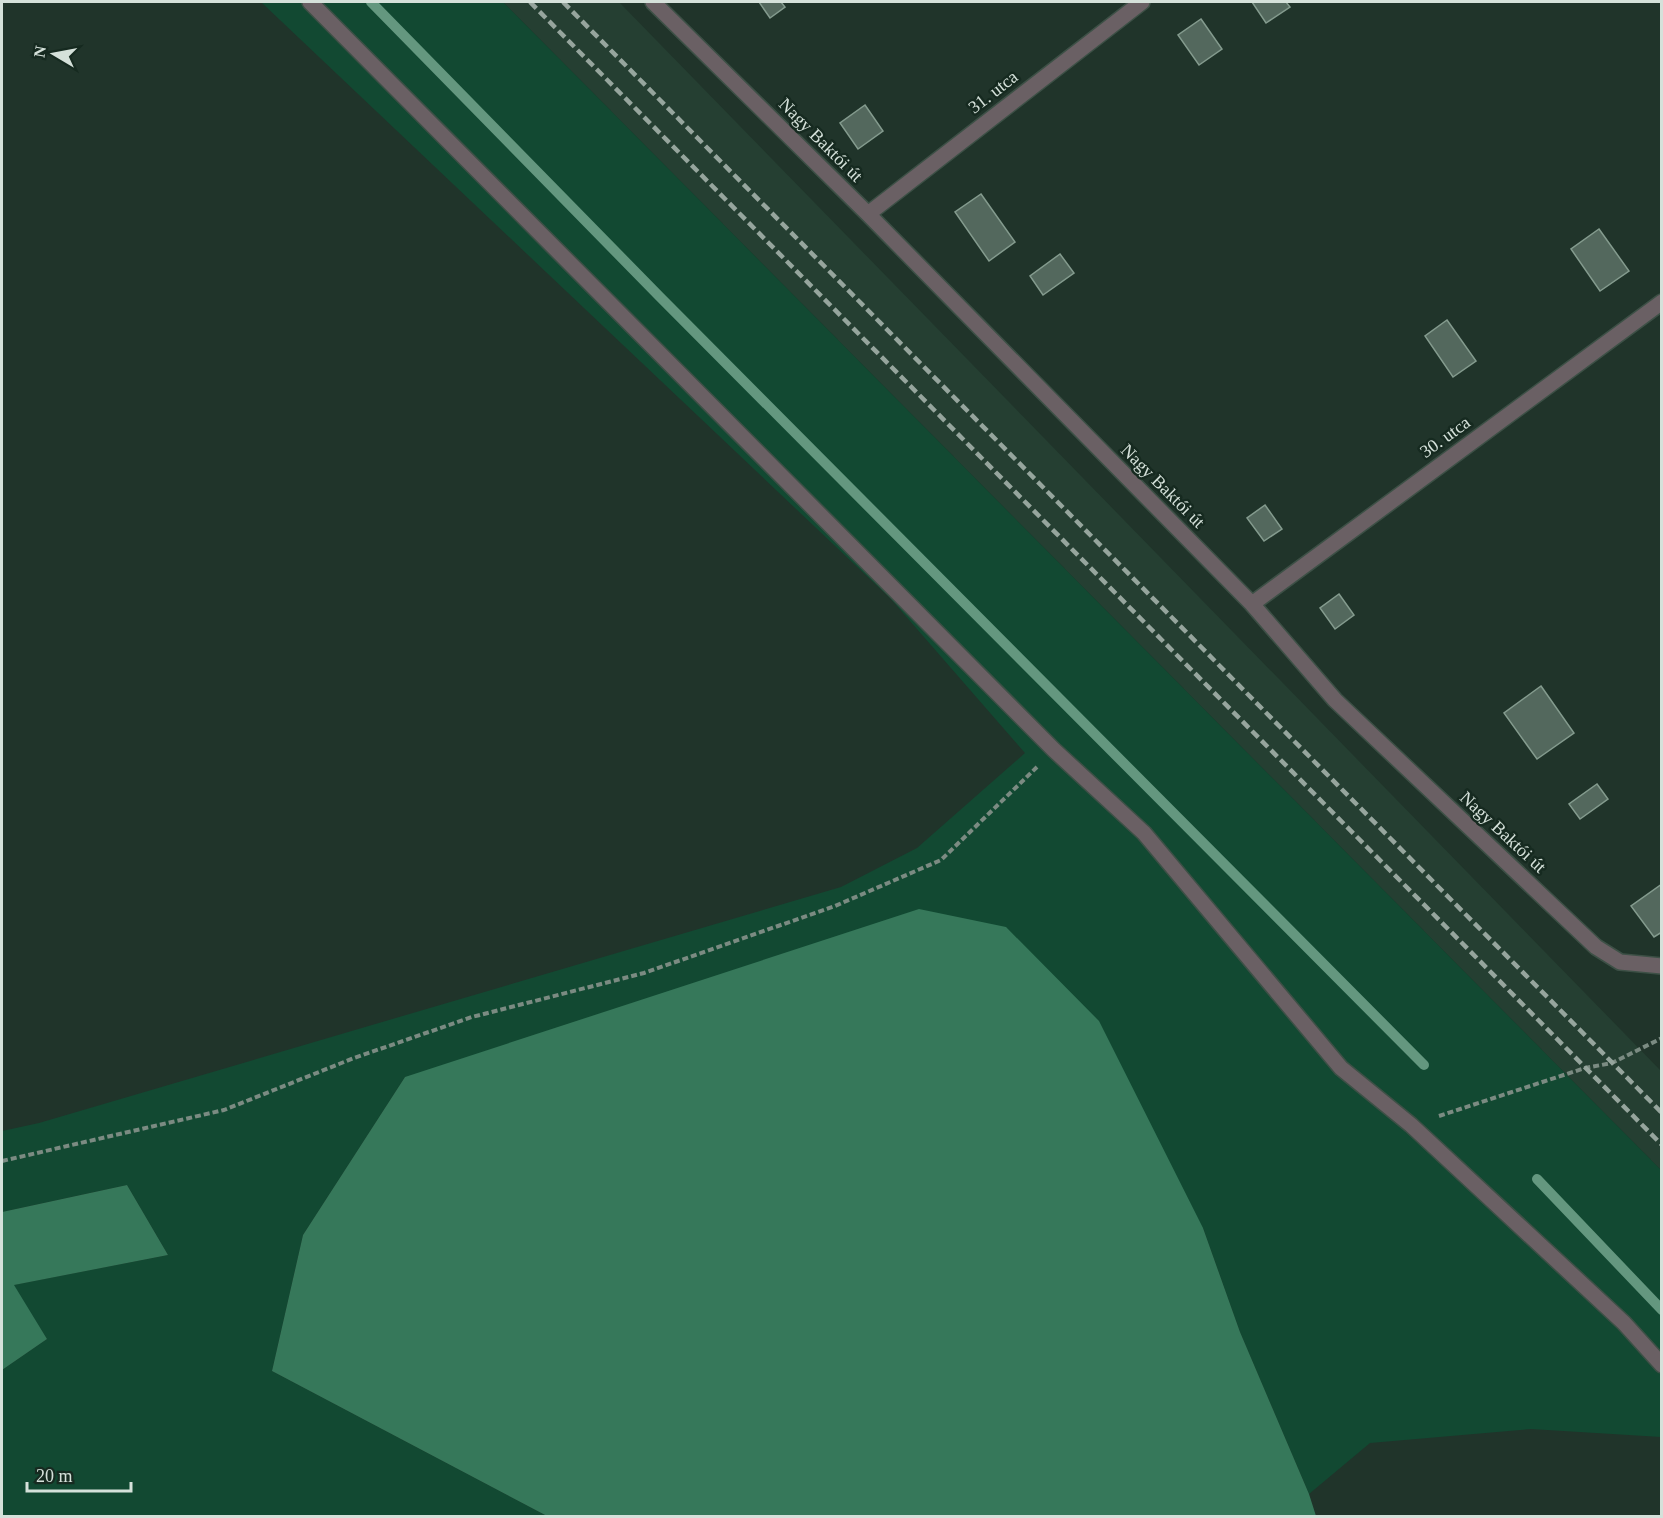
<svg xmlns="http://www.w3.org/2000/svg" width="1663" height="1518" font-family="Georgia,serif">
<style>
.built{fill:#253f32}
.green{fill:#124932}
.forest{fill:#36785a}
.lines{fill:none;stroke-linecap:round;stroke-linejoin:round}
.stream{stroke:#64977f;stroke-width:10}
.building{fill:#53685d;stroke:#849b8e;stroke-width:1.5}
.minor-casing{stroke:#3d5046;stroke-width:18}
.path{stroke:#7b8b82;stroke-width:4;stroke-dasharray:6 3;stroke-linecap:butt}
.minor{stroke:#6a6064;stroke-width:15}
.rail{stroke:#96a59d;stroke-width:4.5;stroke-dasharray:9 4.5;stroke-linecap:butt}
.labels{text-anchor:middle;stroke-width:5;stroke-linejoin:round;paint-order:stroke}
.street-label{font-size:18px;fill:#d5e1da;stroke:#162a20}
</style>
<rect width="100%" height="100%" fill="#20342a"/>
<path class="built" d="M503,2H619L1661,1071V1170Z"/>
<path class="green" d="M261,2H503L1661,1170V1437L1531,1429L1370,1443L1309,1494L1240,1332L1203,1228L405,1077L303,1235L272,1371L547,1516H2V1370L47,1339L13,1285L168,1255L127,1185L2,1212V1131L39,1123L841,887L917,848L1025,753L890,598Z"/>
<path class="forest" d="M919,909L1006,927L1099,1021L1203,1228L1240,1332L1309,1494L1316,1516H547L272,1371L303,1235L405,1077Z
M127,1185L168,1255L14,1285L47,1339L2,1370V1212Z"/>
<g class="lines">
<path class="stream" d="M371,2L660,297L1424,1065
M1537,1179L1662,1310"/>
</g>
<path class="building" d="M759,2H781L785,7L770,18Z
M1252,2H1286L1290,7L1266,23Z
M1201,19L1222,49L1199,65L1178,35Z
M865,105L883,131L858,149L840,123Z
M981,194L1015,242L989,261L955,212Z
M1599,229L1629,271L1600,291L1571,249Z
M1060,254L1074,273L1043,295L1030,276Z
M1447,320L1476,361L1453,377L1425,336Z
M1265,505L1282,529L1264,541L1247,518Z
M1339,594L1354,615L1335,629L1320,608Z
M1541,686L1574,733L1537,759L1504,713Z
M1597,784L1608,799L1580,819L1569,804Z
M1662,884V932L1654,937L1631,906Z"/>
<g class="lines">
<g class="minor-casing">
<path id="minor" d="M310,2L1054,750L1144,833L1341,1068L1411,1125L1624,1323L1662,1365
M653,2L868,214L1252,604L1335,700L1596,947L1620,962L1662,966
M868,214L1142,2
M1252,604L1662,302"/>
</g>
<path class="path" d="M1439,1116L1585,1068L1612,1063L1662,1038
M2,1161L224,1110L354,1058L472,1017L644,973L835,906L941,860L1037,767"/>
<use href="#minor" class="minor"/>
<path class="rail" d="M530,2L1662,1145
M563,2L1662,1113"/>
</g>
<g class="labels">
<g class="street-label">
<text transform="translate(993 92) rotate(-38)" y="6">31. utca</text>
<text transform="translate(821 140) rotate(45)" y="6">Nagy Baktói út</text>
<text transform="translate(1445 437) rotate(-36)" y="6">30. utca</text>
<text transform="translate(1163 486) rotate(45)" y="6">Nagy Baktói út</text>
<text transform="translate(1503 832) rotate(43)" y="6">Nagy Baktói út</text>
</g>
</g>
<rect width="1663" height="1518" fill="none" stroke="#d5e1da" stroke-width="6"/>
<g transform="translate(54 54) rotate(280)" stroke="#162a20" stroke-width="4.5" paint-order="stroke">
<path d="M0-4.5L10 22L0 15L-10 22Z" fill="#d5e1da"/>
<text y="-9" font-size="16" font-weight="bold" text-anchor="middle" fill="#d5e1da">N</text>
</g>
<path d="M27 1482v9h104v-9" fill="none" stroke="#d5e1da" stroke-width="3"/>
<text x="36" y="1482" font-size="18" fill="#d5e1da" stroke="#162a20" stroke-width="4.5" paint-order="stroke">20 m</text>
</svg>
